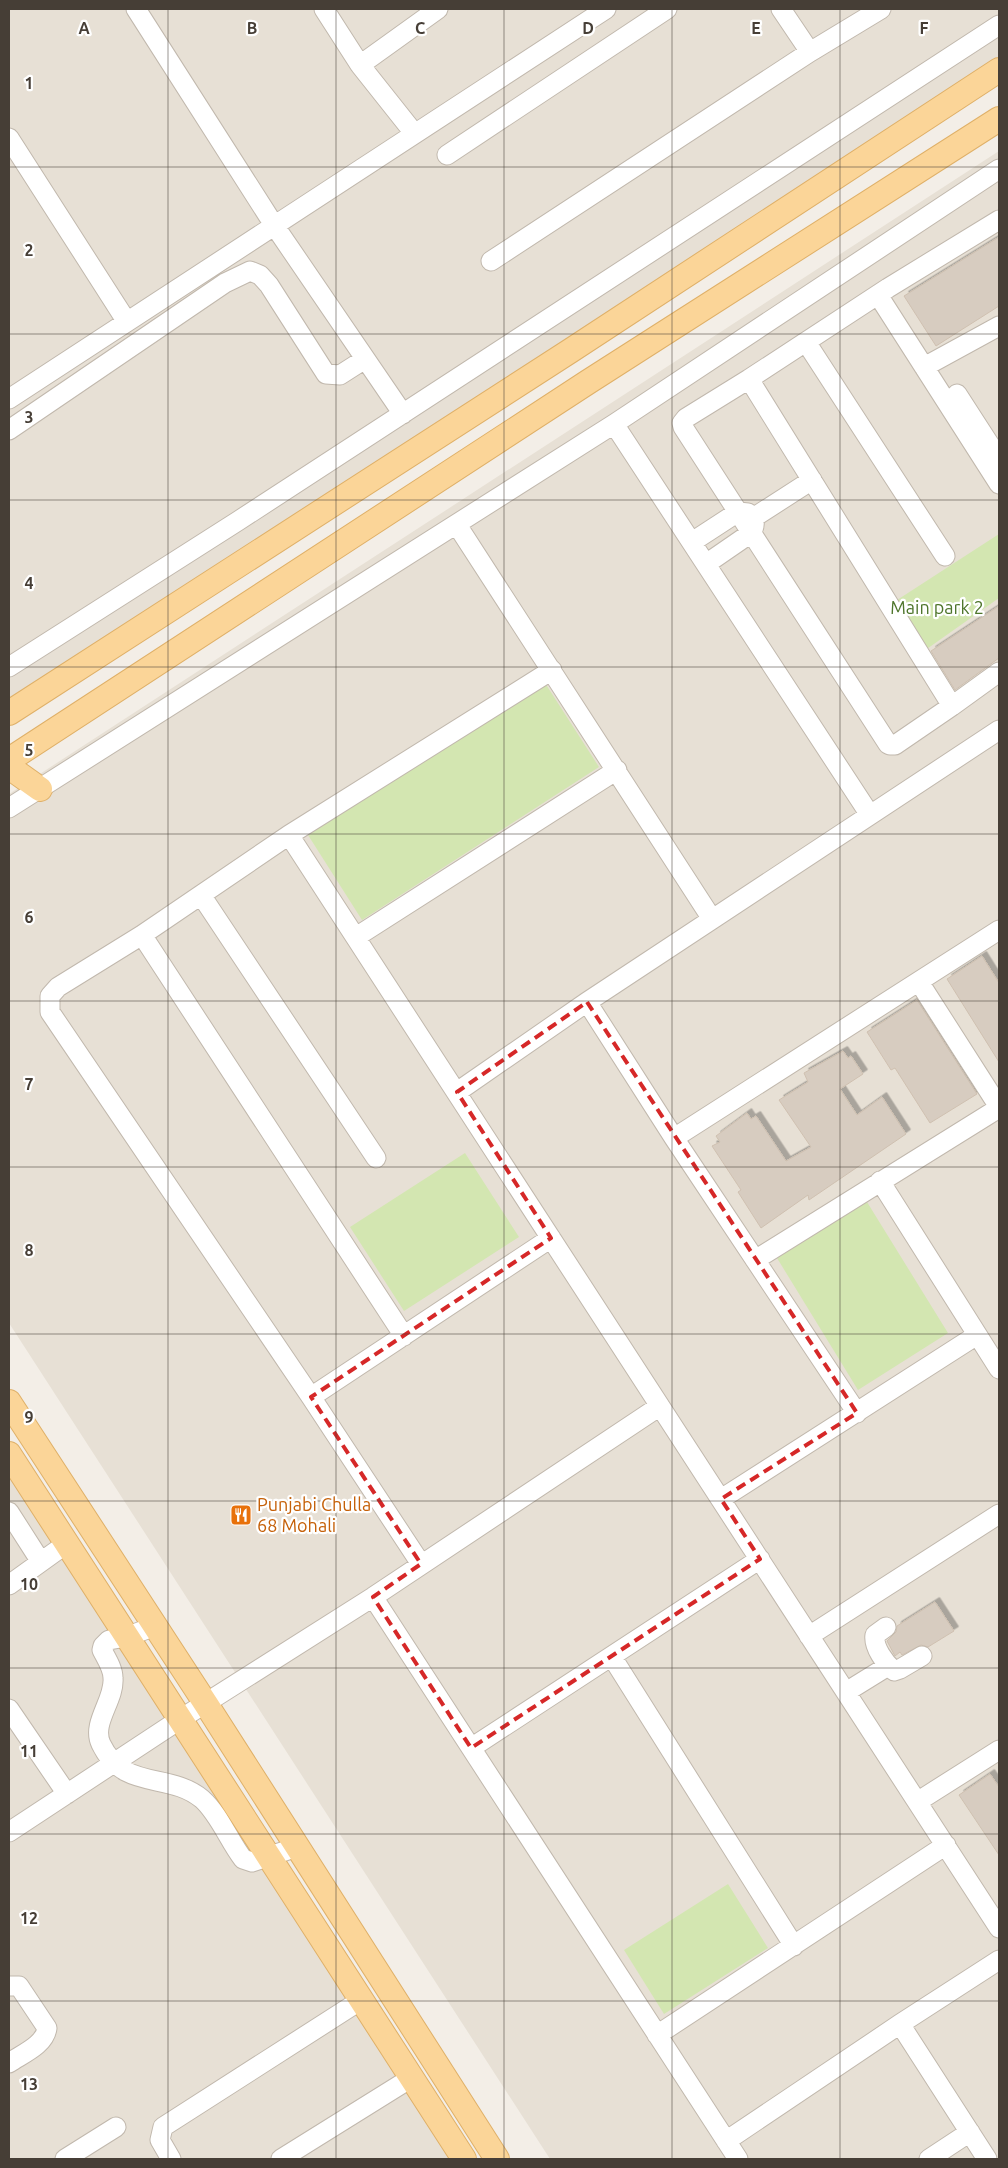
<svg xmlns="http://www.w3.org/2000/svg" width="1008" height="2168" font-family="Ubuntu,sans-serif">
<style>
.residential{fill:#e7e0d5}
.green{fill:#d3e6b1}
.building{fill:#d7ccc0;stroke:#cfc0b0;filter:url(#shadow)}
.lines{fill:none;stroke-linecap:round;stroke-linejoin:round}
.minor-casing{stroke:#c1b8ad;stroke-width:21}
.major-casing{stroke:#dfb068;stroke-width:26}
.minor{stroke:#fff;stroke-width:19}
.major{stroke:#fbd598;stroke-width:24}
.marked{fill:none;stroke:#d62828;stroke-width:4;stroke-dasharray:10 6;stroke-linejoin:round}
.grid{fill:none;stroke:#463e36;stroke-width:1;stroke-opacity:0.55}
.labels{text-anchor:middle;stroke-width:4.5;stroke-linejoin:round;paint-order:stroke}
.park-label{font-size:18px;fill:#4e752b;stroke:#fff}
.food-label{font-size:18px;fill:#c56008;stroke:#fff;text-anchor:start}
.grid-label{font-size:16px;text-anchor:middle;font-weight:bold;fill:#463e36;stroke:#fff;stroke-width:4.5;stroke-linejoin:round;paint-order:stroke}
</style>
<defs>
<filter id="shadow"><feDropShadow dx="4.5" dy="-4.5" stdDeviation="0" flood-color="#0004"/></filter>
</defs>
<rect width="100%" height="100%" fill="#f3eee7"/>
<path class="residential" d="M9,9H999V68L9,711Z
M999,151V2159H550L9,1323V794Z
M9,1449L476,2159H9Z"/>
<path class="green" d="M999,534V598L924,651L894,602Z
M545,683L599,767L362,920L308,835Z
M465,1153L519,1237L404,1311L350,1227Z
M867,1202L948,1333L858,1390L777,1258Z
M728,1884L768,1948L664,2014L624,1950Z"/>
<path class="building" d="M999,237V306L936,346L904,296Z
M999,606V658L955,690L931,651Z
M982,956L999,983V1062L947,979Z
M917,1000L977,1094L930,1123L895,1068L891,1070L867,1032Z
M843,1051L848,1058L851,1056L863,1074L840,1089L857,1115L882,1097L906,1134L809,1200L808,1195L761,1228L738,1192L741,1190L712,1146L720,1142L716,1136L747,1113L751,1119L756,1116L786,1161L811,1147L779,1100L808,1082L804,1073Z
M935,1602L954,1631L928,1647L921,1645L902,1655L900,1652L895,1656L887,1641L896,1632L897,1626Z
M990,1774L999,1787V1855L959,1795Z"/>
<g class="lines">
<g class="minor-casing">
<path id="minor" d="M136,9L274,225L403,414
M324,9L360,65L438,9
M781,9L810,52
M360,65L414,133
M9,138L127,322
M447,155L667,9
M999,220L888,288L749,379L952,706L999,672
M491,261L810,52L881,9
M878,295L999,484
M806,342L945,556
M924,367L999,326
M749,379L686,418L682,423L683,427L888,744L890,745H895L952,706
M957,394L999,459
M9,399L606,9
M614,424L870,815
M9,430L225,283L250,271L260,275L269,285L326,374L340,375L365,359
M753,518L812,480
M457,525L712,919
M692,542L738,512L748,513C755,519 756,525 751,533L706,564
M9,667L238,521L999,25
M9,808L614,424L999,169
M289,835L999,1928
M201,895L376,1158
M142,935L404,1336
M356,937L617,770
M919,982L999,1107
M587,1002L674,1138L857,1413
M457,1092L587,1002L999,730
M674,1138L999,930
M880,1181L999,1369
M755,1260L999,1108
M311,1397L551,1238
M721,1499L977,1335
M9,1512L41,1562
M421,1564L311,1397L50,1012V996L58,987L142,935L289,835L552,670
M9,1585L66,1544
M373,1597L738,2159
M155,1626L126,1637L109,1640L103,1646L102,1650C106,1658 113,1668 113,1678C115,1700 91,1723 101,1744C124,1792 168,1771 202,1799C219,1814 229,1841 243,1859L252,1862L297,1847
M886,1627L875,1635C873,1647 885,1663 894,1671L900,1669L922,1656
M809,1636L999,1514
M612,1657L794,1946
M846,1692L888,1666
M9,1709L67,1794
M471,1748L760,1559
M917,1802L999,1750
M9,1832L179,1720L373,1597L660,1406
M9,1986H19L47,2028C45,2045 22,2054 9,2063
M900,2024L987,2159
M657,2035L946,1845
M726,2141L900,2024L999,1960
M65,2159L116,2127
M171,2159L160,2140L163,2127L361,2000
M281,2159L411,2078
M929,2159L970,2132"/>
</g>
<g class="major-casing">
<path id="major" d="M9,713L570,351L999,70
M9,760L588,382L999,119
M9,767L40,789
M9,1402L206,1704L497,2159
M9,1454L464,2159"/>
</g>
<use href="#minor" class="minor"/>
<use href="#major" class="major"/>
</g>
<path class="marked" d="M587,1002L857,1413L721,1499L760,1559L471,1748L373,1597L421,1564L311,1397L551,1238L457,1092Z"/>
<path class="grid" d="M168,9V2159M336,9V2159M504,9V2159M672,9V2159M840,9V2159M9,167H999M9,334H999M9,500H999M9,667H999M9,834H999M9,1001H999M9,1167H999M9,1334H999M9,1501H999M9,1668H999M9,1834H999M9,2001H999"/>
<defs>
<g id="restaurant-square" transform="scale(1.125)"><rect x="-9" y="-9" width="18" height="18" rx="4" fill="#e8710a" stroke="#fff"/><path d="M-5-6h1v4h1v-4h1v4h1v-4h1v5L-1.5 .5V6h-2V.5L-5-1ZM5-6V6H3V1.5H1.5Q1.5-4 5-6Z" fill="#fff"/></g>
</defs>
<g fill-rule="evenodd">
<use href="#restaurant-square" x="241" y="1515"/>
</g>
<g class="labels">
<g class="park-label">
<text x="937" y="614">Main park 2</text>
</g>
<g class="food-label">
<text x="257" y="1511">Punjabi Chulla<tspan x="257" dy="21">68 Mohali</tspan></text>
</g>
</g>
<g class="grid-label">
<text x="84" y="34">A</text>
<text x="252" y="34">B</text>
<text x="420" y="34">C</text>
<text x="588" y="34">D</text>
<text x="756" y="34">E</text>
<text x="924" y="34">F</text>
<text x="29" y="89">1</text>
<text x="29" y="256">2</text>
<text x="29" y="423">3</text>
<text x="29" y="589">4</text>
<text x="29" y="756">5</text>
<text x="29" y="923">6</text>
<text x="29" y="1090">7</text>
<text x="29" y="1256">8</text>
<text x="29" y="1423">9</text>
<text x="29" y="1590">10</text>
<text x="29" y="1757">11</text>
<text x="29" y="1924">12</text>
<text x="29" y="2090">13</text>
</g>
<rect width="1008" height="2168" fill="none" stroke="#463e36" stroke-width="20"/>
</svg>
